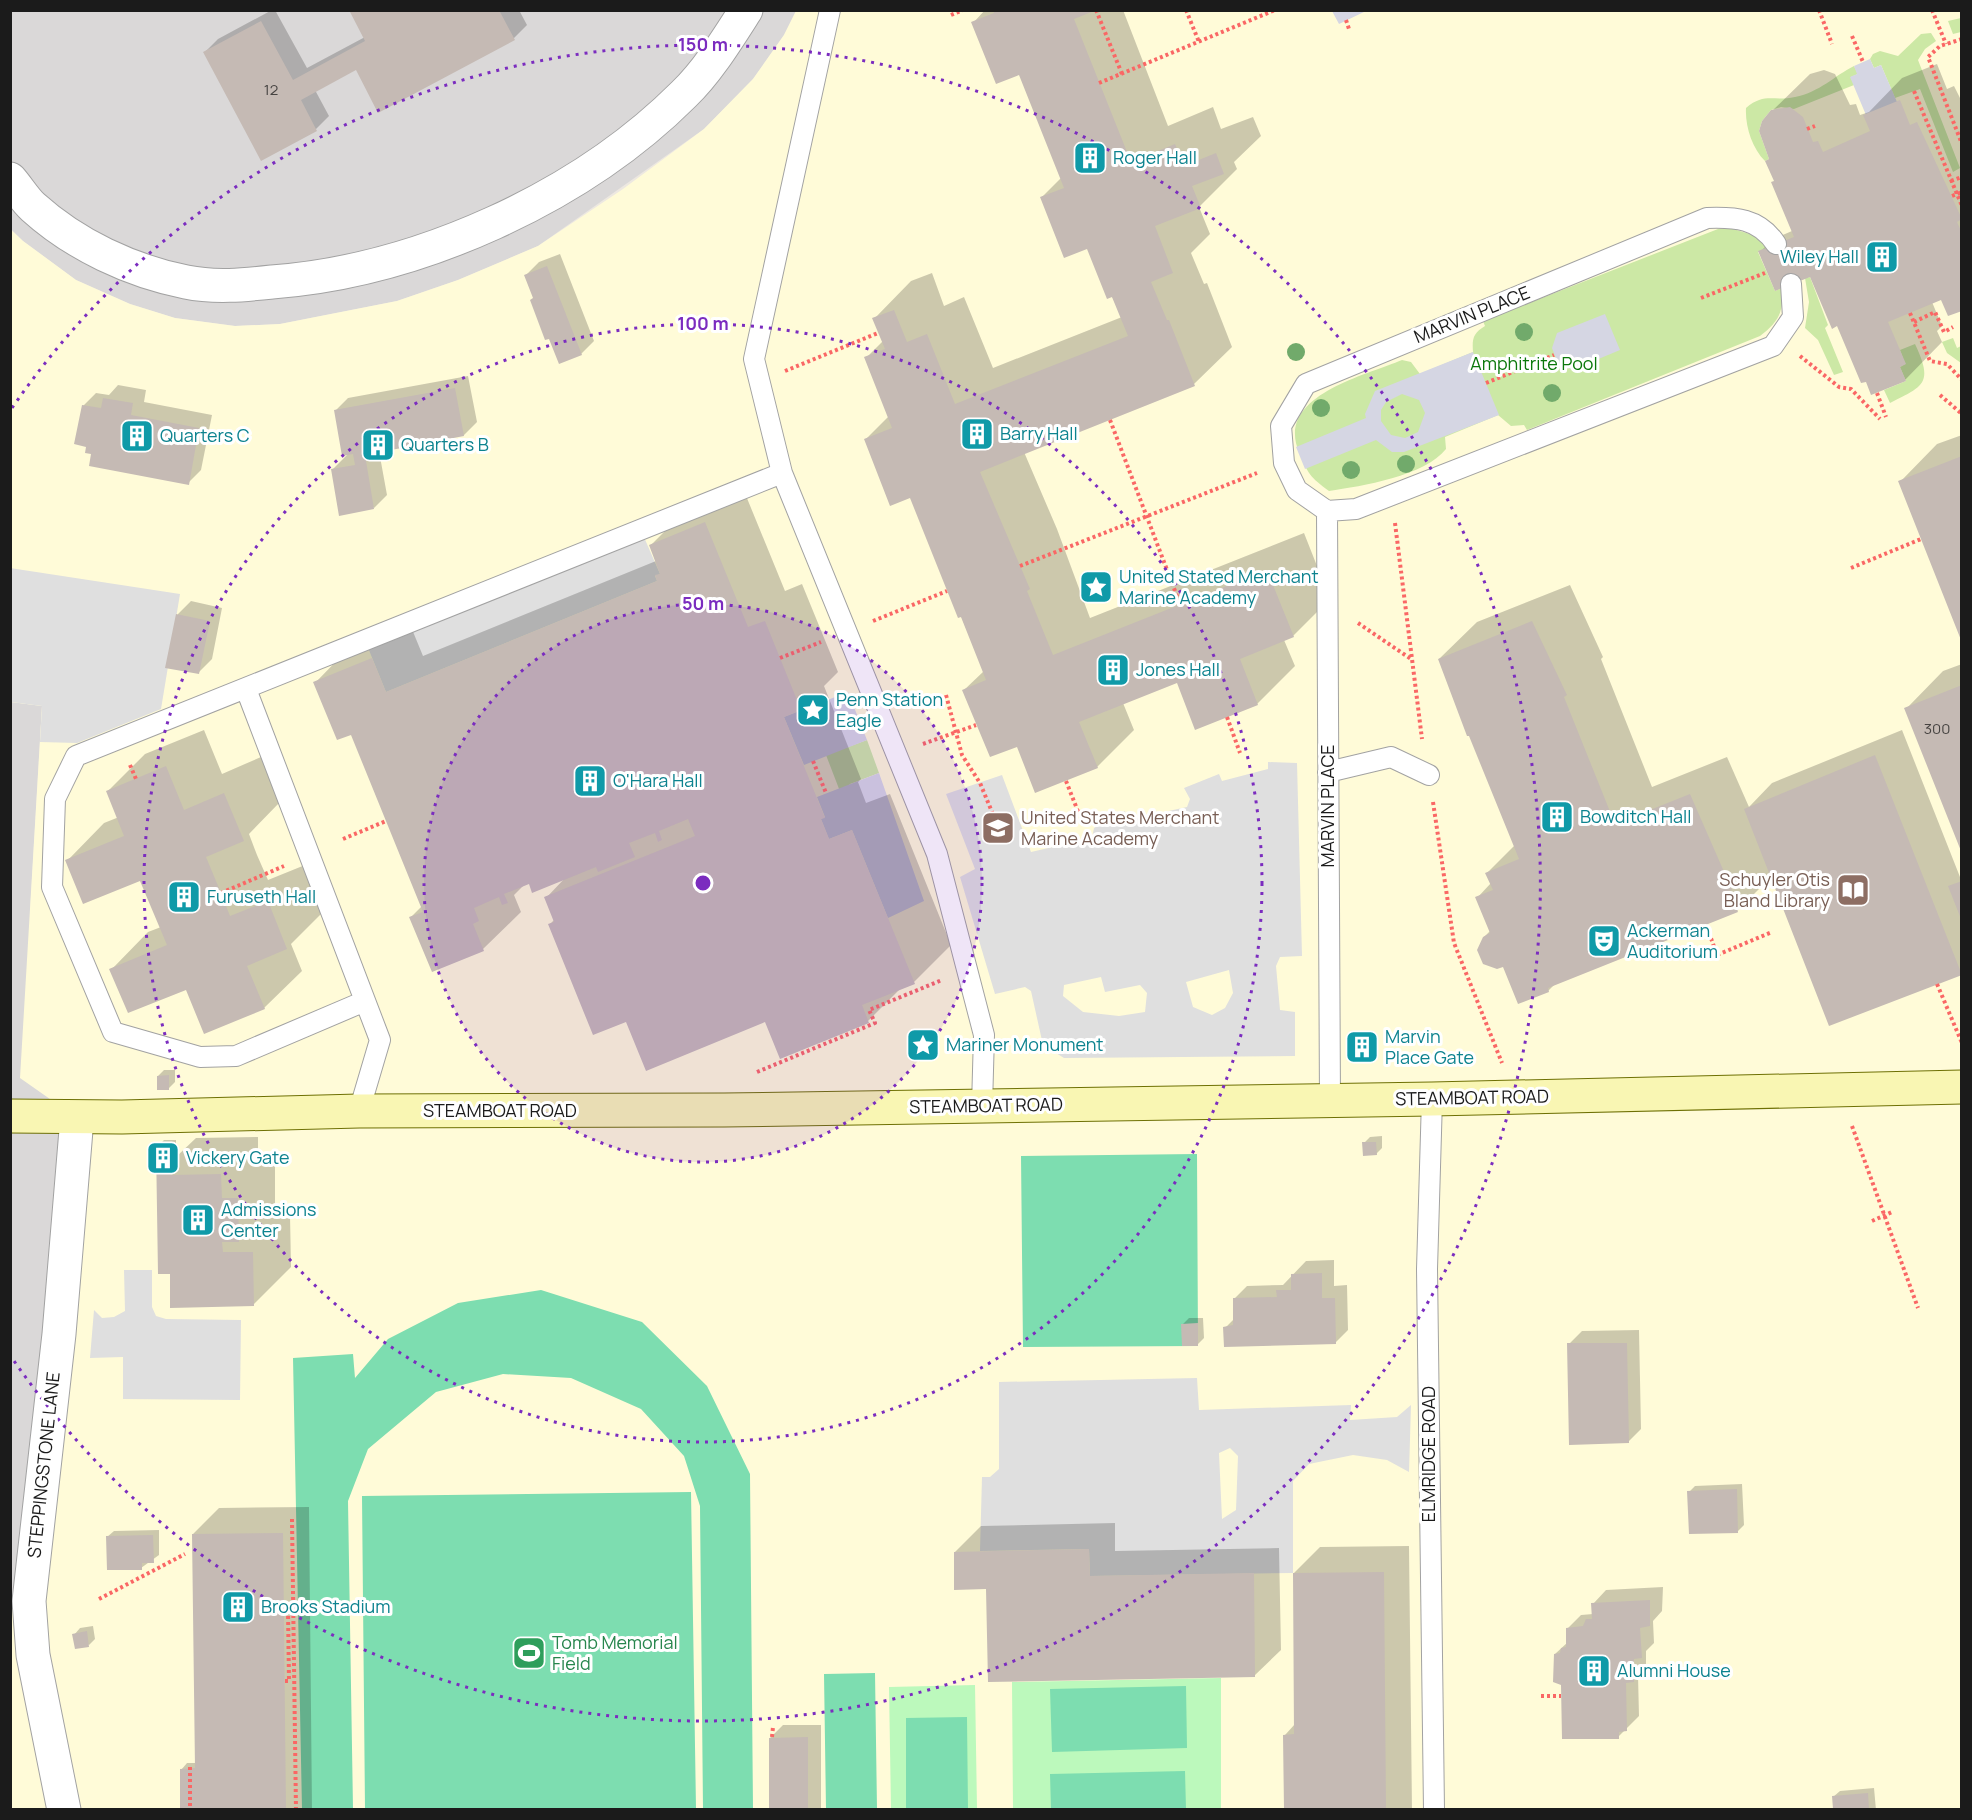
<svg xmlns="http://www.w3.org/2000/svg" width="1972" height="1820" font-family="Manrope,sans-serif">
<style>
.residential{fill:#dad8d8}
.education{fill:#fffbd8}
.grass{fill:#cce8a5}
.park{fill:#bcf9bc}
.pitch{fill:#7dddb0}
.parking{fill:#dfdfdf;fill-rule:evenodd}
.plaza{fill:#d5d6e3;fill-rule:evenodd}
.shadow{fill:#0003}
.building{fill:#c5bab4}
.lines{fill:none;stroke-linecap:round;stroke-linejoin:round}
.lane-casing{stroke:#a2a2a2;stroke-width:22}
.street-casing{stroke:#a2a2a2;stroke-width:35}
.secondary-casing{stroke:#6e7004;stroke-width:35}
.path{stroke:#fa6765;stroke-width:4;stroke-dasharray:3 3;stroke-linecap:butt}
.lane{stroke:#fff;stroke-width:20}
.street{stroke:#fff;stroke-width:33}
.secondary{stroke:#f9f6b3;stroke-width:33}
.tree{fill:#71aa6b}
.ring{fill:none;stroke:#7b2cbf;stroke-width:3;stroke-dasharray:3 6}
.labels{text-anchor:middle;stroke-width:6;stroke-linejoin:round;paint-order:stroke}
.number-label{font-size:15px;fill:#464341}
.culture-label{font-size:18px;fill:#0d838f;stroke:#fff;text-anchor:start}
.street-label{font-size:18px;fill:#1b1b1b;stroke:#fff}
.park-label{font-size:18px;fill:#0b780b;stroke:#fff}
.education-label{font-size:18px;fill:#785e54;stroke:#fff;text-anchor:start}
.leisure-label{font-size:18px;fill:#27864d;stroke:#fff;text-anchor:start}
.centre{fill:#7b2cbf;stroke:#fff;stroke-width:3}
.ring-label{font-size:18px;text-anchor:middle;font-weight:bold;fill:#7b2cbf;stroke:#fff;stroke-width:6;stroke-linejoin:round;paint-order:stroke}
</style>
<rect width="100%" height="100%" fill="#ede8e1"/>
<path class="residential" d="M10,11H796L784,35L753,79L704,129L538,246L458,280L397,301L280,324L235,326L175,318L130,304L76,280L23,241L11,229Z
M11,702L42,706L30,913L77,1118L29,1601H11Z"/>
<path class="education" d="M796,11H1961V1809H11V1601H29L77,1118L20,1078L42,706L11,702L10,229L23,241L76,280L130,304L175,318L235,326L280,324L397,301L458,280L538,246L623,189L704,129L753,79L784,35Z"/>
<path class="grass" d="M1961,18V32L1953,34L1948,21Z
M1931,33L1936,41L1925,49L1918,60L1960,168L1953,172L1920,89L1895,98L1881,65L1874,68L1870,59L1873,54L1880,51L1898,56L1921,34Z
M1854,66L1858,74L1851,77L1854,85L1794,109L1781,107L1771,110L1762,121L1759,131L1769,159L1765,161C1752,148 1745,126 1746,108C1765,92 1773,102 1795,97C1820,92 1834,76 1854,66Z
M1730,228L1756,236L1766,248L1758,252L1775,291L1782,288C1784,311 1779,322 1760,336L1527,430L1524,425L1511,426L1498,415L1445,437L1446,449C1425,476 1362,486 1329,491C1310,477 1308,474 1299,452C1275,396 1364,376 1402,360L1411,362L1420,374L1473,352C1472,339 1473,333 1485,326L1483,321L1718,229Z
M1810,277L1828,325L1825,328L1843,372L1834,375L1818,340L1805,328L1809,302L1805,278Z
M1953,338L1957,348L1961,346V363L1947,353L1942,342Z
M1915,344C1934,384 1923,386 1890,403L1884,390L1906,381L1900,367L1905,364L1900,350Z
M867,740L879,773L850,784L841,794L826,755Z"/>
<path class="park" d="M1221,1678V1809H1013L1012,1682Z
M975,1685L977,1809H891L889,1687Z"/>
<path class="pitch" d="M1197,1154L1198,1346L1023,1347L1021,1156Z
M541,1290L642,1322L707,1386L750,1474L753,1809H703L700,1506L684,1456L641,1409L571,1378L503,1374L436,1392L368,1449L348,1501L353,1809H302L293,1358L353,1354L355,1378L388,1339L458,1303Z
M691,1492L696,1809H365L362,1496Z
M875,1673L877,1809H826L824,1674Z
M1186,1686L1187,1748L1052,1752L1050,1689Z
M967,1717L968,1809H906V1718Z
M1185,1771L1186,1809H1051L1050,1774Z"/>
<path class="parking" d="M637,521L660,574L655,576L657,581L386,692L362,633Z
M10,568L180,594L161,709L77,743L40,742L42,706L11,702Z
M1268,762L1297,763L1302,956L1280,957L1276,966L1280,1010L1295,1012V1056L1064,1058L1043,1045L1031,991L1025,987L995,994L960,877L975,869L946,794L1002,775L1031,852L1092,838L1094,828L1125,811L1127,820L1187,807L1190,799L1184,788L1219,774L1222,781L1268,769ZM1229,970L1233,993L1225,1008L1212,1015L1193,1007L1186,982ZM1101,977L1105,992L1140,985L1147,993L1145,1012L1119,1016L1083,1012L1063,996L1064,985Z
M124,1270H152V1307L156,1316L166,1319L241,1320L240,1400L123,1399V1357L90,1358L94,1310L102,1318L114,1317L125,1311Z
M1197,1378L1199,1410L1351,1405L1350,1420L1397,1417L1411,1405L1409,1472L1387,1460L1353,1455L1309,1464L1293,1481V1573L1090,1576L1089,1549L980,1551L982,1477H990L999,1469V1382ZM1230,1448L1238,1456L1236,1510L1222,1519L1219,1453Z"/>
<path class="plaza" d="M1332,11H1366L1339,24Z
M1870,59L1874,68L1881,65L1897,102L1866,115L1850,77L1857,74L1854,66Z
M1605,314L1620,350L1572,370L1557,361L1552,348L1557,333Z
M1473,352L1499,415L1404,452H1392L1376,440L1305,469L1296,447L1366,418L1365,414L1375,391ZM1402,394L1419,400L1425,413L1418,432L1405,438L1391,435L1381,421V410L1386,402Z
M848,692L867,740L804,765L784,717Z
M879,773L924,901L888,918L852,830L829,839L821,819L825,817L817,797Z"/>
<path class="shadow" d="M272,10H275L307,68L365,37L351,10H519L527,25L514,38L379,111L356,68L315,90L329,116L316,129L262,158L205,52L218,39Z
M985,10H1123L1168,126L1213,107L1221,129L1253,117L1261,136L1234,162L1237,169L1199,207L1210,234L1191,253L1204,284L1207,283L1232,347L1194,384L1024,452L1057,529L1090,618L1304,533L1330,599L1293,636L1284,640L1295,666L1257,704L1177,681L1123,703L1134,730L1097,767L1018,745L964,690L984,671L911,496L866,439L889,416L866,358L883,341L874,319L911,281L932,273L944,306L964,297L993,368L1122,317L1088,247L1042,197L1061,178L1020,73L973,23Z
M1937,64L1947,89L1954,86L1962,102V309L1942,298L1932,302L1942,326L1937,331L1942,342L1905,380L1838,324L1810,274L1760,252L1773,239L1792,231L1770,158L1772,111L1810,74L1824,70L1835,74L1850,105L1856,104L1860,115L1869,112L1902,78Z
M560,254L594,341L581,354L534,297L526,275L539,262Z
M468,376L477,422L464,435L379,451L387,495L374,508L332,470L349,453L335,411L348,398Z
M118,385L146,390L144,402L212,415L201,470L188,483L93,453L83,406L96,393L109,395Z
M1962,435V636L1900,482L1937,444Z
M742,486L785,591L802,584L838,672L824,686L861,779L858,782L866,803L890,794L951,945L914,982L902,987L868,1021L627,1020L550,924L555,919L546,898L565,878L525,884L514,895L521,912L483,949L433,970L411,917L422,906L352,733L315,683L352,645L409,622L423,656L656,561L650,546L688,508Z
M1570,585L1603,657L1601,659L1652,787L1727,757L1749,807L1772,783L1902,730L1960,877L1962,875V973L1830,1024L1772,876L1737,911L1555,984L1548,991L1484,937L1490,931L1477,898L1491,883L1487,873L1515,845L1439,659L1477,622Z
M191,601L222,608L212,659L199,672L167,667L178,614Z
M1962,664V848L1906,709L1943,671Z
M204,730L222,774L261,757L280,802L249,834L257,855L268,880L305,865L324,911L291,944L302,971L264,1008L111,970L148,932L161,927L141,879L67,861L104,823L119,817L108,791L145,754Z
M1362,1034H1374V1046L1368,1052L1356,1040Z
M164,1070H175V1082L169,1088L158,1076Z
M1382,1136V1148L1376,1154L1364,1143L1370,1137Z
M258,1137V1161L275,1162V1203L263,1215H290L291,1267L254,1304L171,1272L158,1146L164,1140H176V1157L196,1138Z
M1334,1260V1286L1347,1285L1348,1330L1335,1343L1225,1328L1235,1318L1234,1299L1247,1286L1283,1285L1306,1261Z
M1189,1318H1203L1204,1338L1198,1344L1183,1324Z
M1639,1330L1641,1429L1628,1442L1569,1344L1582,1331Z
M1742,1484L1744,1525L1738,1531L1689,1492L1695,1486Z
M309,1507L312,1810H181V1770L187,1763H196L193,1534L219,1508Z
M1115,1523V1551L1279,1548L1281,1650L1254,1676L988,1588L955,1552L981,1526Z
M159,1530V1555L141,1568L107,1537L114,1531Z
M1409,1546L1412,1810H1285V1735L1295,1724L1294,1573L1320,1547Z
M1663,1587L1662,1611L1653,1621L1654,1643L1646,1651V1668L1638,1675L1639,1716L1618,1737L1563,1684L1555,1654L1568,1642V1628L1581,1615L1593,1614V1604L1606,1590Z
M93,1626L95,1639L89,1645L74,1635L80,1628Z
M783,1725H821V1810H770V1738Z
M1874,1788L1876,1810H1834L1833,1797L1840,1791Z"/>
<path class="building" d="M349,10H499L515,40L378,113L356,70L301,100L317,131L261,161L203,52L261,21L293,80L365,41Z
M993,10L1094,11L1074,19L1131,162L1175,144L1184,166L1216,153L1224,174L1192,186L1201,208L1155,226L1173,273L1151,282L1167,320H1169L1195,386L980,472L1030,589L1027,591L1053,655L1267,570L1294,637L1240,659L1258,705L1195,730L1177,683L1079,722L1098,768L1035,793L1017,747L990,757L962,690L986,680L961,617L958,618L910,498L890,506L864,439L892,428L864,357L885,349L872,318L894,310L907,342L927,334L955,404L1128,336L1112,297L1107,299L1087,249L1064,258L1040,197L1064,188L1019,75L996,84L971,22L994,13Z
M1900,100L1910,125L1917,122L1962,219L1957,222L1962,233V311L1948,316L1941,300L1888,322L1906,364L1900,367L1906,381L1871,395L1866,382L1861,383L1837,326L1832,329L1810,277L1775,291L1758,251L1794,237L1771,182L1774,181L1765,161L1769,159L1759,131L1762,121L1771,110L1790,107L1803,117L1813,142L1818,141L1823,152L1870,131L1863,115Z
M547,266L582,355L559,364L549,339L545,340L530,300L533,298L524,275Z
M455,388L464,436L365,455L374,509L339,516L331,469L355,465L353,454L342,456L334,410Z
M103,398L133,403L131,415L199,428L189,485L89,466L91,454L85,453L86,447L74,444L82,405L101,408Z
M1962,456V640H1961L1898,481Z
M705,522L748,627L765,621L801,710L784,717L825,818L821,819L829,839L852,830L915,984L862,1005L869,1023L780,1059L765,1022L646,1071L626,1022L593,1035L548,924L554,922L544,897L695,836L688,819L659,831L662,840L658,842L655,833L629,843L635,857L598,872L596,867L532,893L529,884L504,894L508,903L502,905L499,897L474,908L479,921L473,924L484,951L432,972L409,917L423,912L351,735L337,740L313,682L372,658L386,692L657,581L655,575L660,574L649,545Z
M176,614L210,621L199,674L165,668Z
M1532,621L1567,695L1564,697L1615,824L1690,794L1732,890L1728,891L1738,912L1548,988L1549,992L1518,1004L1503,967L1497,969L1483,964L1477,950L1483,937L1490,933L1475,897L1493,890L1485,873L1519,859L1469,736H1467L1438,659Z
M1962,685V851H1961L1904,708Z
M1875,755L1962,975L1829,1026L1744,809Z
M166,766L184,810L224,793L244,841L206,857L221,893L230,916L268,901L287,949L247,966L265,1009L204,1034L186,990L128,1013L109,969L167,945L140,881L83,904L65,860L124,836L106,791Z
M1962,881V919H1961L1948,886Z
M1354,1040H1369V1054H1355Z
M169,1075V1090H157V1076Z
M1362,1142H1376L1377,1155L1363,1156Z
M156,1145H171V1175L221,1174L222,1198H238L239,1242H222L223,1252H253L254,1306L170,1308V1274H158Z
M1322,1273V1298H1335L1336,1344L1224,1347L1223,1327L1233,1325V1298L1277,1297L1276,1290H1291V1274Z
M1198,1323V1346H1182L1181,1324Z
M1567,1343H1627L1629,1443L1569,1445Z
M1737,1489L1738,1533L1689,1534L1687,1491Z
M283,1533L286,1809H180V1769L195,1768L192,1534Z
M153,1535L154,1563H142V1570H107L106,1536Z
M1089,1549L1090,1576L1254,1573L1255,1677L988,1682L986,1589L954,1590V1552Z
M1384,1572L1386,1809H1284L1283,1735L1294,1734L1293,1573Z
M1650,1600V1626L1640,1628L1642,1658L1634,1659V1682L1626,1683L1627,1731L1619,1732V1739H1562L1561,1685L1553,1682L1554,1654L1560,1653L1561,1648L1566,1647V1628L1583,1626L1586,1619H1592L1591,1603Z
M87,1631L89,1647L75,1649L72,1634Z
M808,1737V1809H769V1738Z
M1868,1793L1869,1809H1833L1832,1796Z"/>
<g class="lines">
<g class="lane-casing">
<path id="lane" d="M830,10L754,359L782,473L937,854L984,1035L982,1106
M1327,511L1356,509L1773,346L1793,317L1791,284
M246,689L380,1040L359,1111
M1328,772L1391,757L1429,775
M365,1001L236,1056L200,1057L113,1032L52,887L55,799L76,756L782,473
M1432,1099L1427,1269L1434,1810
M1330,1101L1327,511L1297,490L1284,463L1281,426L1306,384L1707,218C1735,217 1759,218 1776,244"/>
</g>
<g class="street-casing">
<path id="street" d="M10,179C18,188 25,200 33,207C75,245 131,271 186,282C215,288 244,285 272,282C418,271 580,198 684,94C708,71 728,38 746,10
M64,1810L33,1655L29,1601L59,1334L77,1118"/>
</g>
<g class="secondary-casing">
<path id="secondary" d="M10,1116L122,1117L359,1111L724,1110L1432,1099L1962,1087"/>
</g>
<path class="path" d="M1096,10L1122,74
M1186,10L1199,42
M1819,10L1832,44
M1932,10L1946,44
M951,15L963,10
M1346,20L1349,29
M1852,36L1863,62
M1962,39L1940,46L1928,57L1962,144
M1099,83L1275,10
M1914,91L1962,206
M1807,129L1815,126
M1951,181L1962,177
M1952,196L1962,192
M1701,298L1765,273
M1910,313L1930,361L1947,364L1962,380
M1914,322L1935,312L1944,332L1953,327
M1800,356L1839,387L1851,389L1880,419
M785,371L878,333
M1486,383L1554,355
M1877,393L1886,417
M1940,395L1962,414
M1110,420L1180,604
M1395,523L1422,739
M1020,566L1257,473
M1851,568L1921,539
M873,621L947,591
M1358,623L1411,659
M780,658L821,642
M946,695L962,755L980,783L1002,836
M1227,717L1240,753
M923,744L976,725
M813,761L826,793
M130,765L136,779
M1066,781L1079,814
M1433,802L1454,943L1502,1063
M343,839L386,821
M221,893L284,866
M1707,927L1717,955L1772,932
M1937,984L1962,1043
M757,1072L875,1023L869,1010L942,980
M1852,1126L1918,1308
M1872,1221L1892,1212
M292,1519L296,1810
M99,1599L185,1554
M285,1681H289L288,1610H294
M1541,1696H1561
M772,1737L773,1727
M190,1767V1810"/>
<use href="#lane" class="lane"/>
<use href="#street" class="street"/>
<use href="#secondary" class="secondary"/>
</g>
<g class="tree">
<circle cx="1524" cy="332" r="9"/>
<circle cx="1296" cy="352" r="9"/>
<circle cx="1552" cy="393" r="9"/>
<circle cx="1321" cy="408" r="9"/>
<circle cx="1406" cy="464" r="9"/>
<circle cx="1351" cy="470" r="9"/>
</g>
<circle cx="703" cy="883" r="279" fill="#7b2cbf" fill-opacity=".12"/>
<g class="ring">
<circle cx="703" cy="883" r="279"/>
<circle cx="703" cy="883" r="559"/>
<path d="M12 408A838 838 0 1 1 12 1358"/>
</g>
<defs>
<g id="building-square" transform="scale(1.725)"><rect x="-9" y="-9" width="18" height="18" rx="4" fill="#0f9aa8" stroke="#fff"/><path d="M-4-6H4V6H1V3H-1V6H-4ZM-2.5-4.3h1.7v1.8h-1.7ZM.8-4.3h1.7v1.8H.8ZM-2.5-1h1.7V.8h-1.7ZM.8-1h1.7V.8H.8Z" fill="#fff"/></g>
<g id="sight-square" transform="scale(1.725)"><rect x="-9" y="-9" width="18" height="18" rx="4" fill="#0f9aa8" stroke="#fff"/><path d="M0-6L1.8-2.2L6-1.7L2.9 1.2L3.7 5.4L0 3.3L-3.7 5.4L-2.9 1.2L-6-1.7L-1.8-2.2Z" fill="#fff"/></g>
<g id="university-square" transform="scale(1.725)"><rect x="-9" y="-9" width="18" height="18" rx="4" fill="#8d6e63" stroke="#fff"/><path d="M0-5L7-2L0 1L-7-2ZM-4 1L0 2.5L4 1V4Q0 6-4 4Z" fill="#fff"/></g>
<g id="library-square" transform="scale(1.725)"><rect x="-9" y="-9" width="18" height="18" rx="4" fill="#8d6e63" stroke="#fff"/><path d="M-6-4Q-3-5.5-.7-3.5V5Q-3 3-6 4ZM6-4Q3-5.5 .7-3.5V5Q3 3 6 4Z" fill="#fff"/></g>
<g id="theatre-square" transform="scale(1.725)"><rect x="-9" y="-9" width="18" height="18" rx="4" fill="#0f9aa8" stroke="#fff"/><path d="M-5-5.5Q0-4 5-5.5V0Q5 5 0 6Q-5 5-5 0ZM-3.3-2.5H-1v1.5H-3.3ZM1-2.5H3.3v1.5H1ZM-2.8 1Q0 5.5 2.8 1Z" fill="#fff"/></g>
<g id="stadium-square" transform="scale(1.725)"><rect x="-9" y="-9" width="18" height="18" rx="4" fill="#2e9e5b" stroke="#fff"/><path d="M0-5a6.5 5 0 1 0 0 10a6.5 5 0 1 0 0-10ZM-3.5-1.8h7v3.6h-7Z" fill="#fff"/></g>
</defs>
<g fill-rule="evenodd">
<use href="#building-square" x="1090" y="158"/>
<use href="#building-square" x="1882" y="257"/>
<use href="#building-square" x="977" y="434"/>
<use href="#building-square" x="137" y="436"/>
<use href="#building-square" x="378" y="445"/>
<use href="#sight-square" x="1096" y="587"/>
<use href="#building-square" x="1113" y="670"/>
<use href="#sight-square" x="813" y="710"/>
<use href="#building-square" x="590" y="781"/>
<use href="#building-square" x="1557" y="817"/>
<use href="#university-square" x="998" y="828"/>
<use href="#library-square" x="1853" y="890"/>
<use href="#building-square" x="184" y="897"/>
<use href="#theatre-square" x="1604" y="941"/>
<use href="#sight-square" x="923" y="1045"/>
<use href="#building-square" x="1362" y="1047"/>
<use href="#building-square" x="163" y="1158"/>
<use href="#building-square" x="198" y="1220"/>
<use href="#building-square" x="238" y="1607"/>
<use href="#stadium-square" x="529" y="1653"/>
<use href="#building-square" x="1594" y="1671"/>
</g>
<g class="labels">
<g class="number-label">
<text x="271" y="95">12</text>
<text x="1937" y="734">300</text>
</g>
<g class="culture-label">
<text x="1113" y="164">Roger Hall</text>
<text x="1859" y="263" text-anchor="end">Wiley Hall</text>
<text x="1000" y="440">Barry Hall</text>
<text x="160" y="442">Quarters C</text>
<text x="401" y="451">Quarters B</text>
<text x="1119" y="583">United Stated Merchant<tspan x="1119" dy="21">Marine Academy</tspan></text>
<text x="1136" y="676">Jones Hall</text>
<text x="836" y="706">Penn Station<tspan x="836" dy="21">Eagle</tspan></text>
<text x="613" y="787">O'Hara Hall</text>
<text x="1580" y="823">Bowditch Hall</text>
<text x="207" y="903">Furuseth Hall</text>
<text x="1627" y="937">Ackerman<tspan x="1627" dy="21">Auditorium</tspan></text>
<text x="1385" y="1043">Marvin<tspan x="1385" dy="21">Place Gate</tspan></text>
<text x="946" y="1051">Mariner Monument</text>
<text x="186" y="1164">Vickery Gate</text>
<text x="221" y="1216">Admissions<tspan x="221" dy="21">Center</tspan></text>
<text x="261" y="1613">Brooks Stadium</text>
<text x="1617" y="1677">Alumni House</text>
</g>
<g class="street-label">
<text transform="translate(1472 315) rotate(-22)" y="6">MARVIN PLACE</text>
<text transform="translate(1328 806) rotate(-90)" y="6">MARVIN PLACE</text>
<text transform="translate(1472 1098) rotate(-1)" y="6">STEAMBOAT ROAD</text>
<text transform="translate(986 1106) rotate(-1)" y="6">STEAMBOAT ROAD</text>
<text x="500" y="1117">STEAMBOAT ROAD</text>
<text transform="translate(1429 1454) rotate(-90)" y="6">ELMRIDGE ROAD</text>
<text transform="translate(44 1465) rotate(-84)" y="6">STEPPINGSTONE LANE</text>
</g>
<g class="park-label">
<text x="1534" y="370">Amphitrite Pool</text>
</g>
<g class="education-label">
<text x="1021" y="824">United States Merchant<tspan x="1021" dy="21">Marine Academy</tspan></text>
<text x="1830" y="886" text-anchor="end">Schuyler Otis<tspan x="1830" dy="21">Bland Library</tspan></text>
</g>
<g class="leisure-label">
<text x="552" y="1649">Tomb Memorial<tspan x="552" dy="21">Field</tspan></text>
</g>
</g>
<circle cx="703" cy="883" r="9" class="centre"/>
<g class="ring-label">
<text x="703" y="51">150 m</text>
<text x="703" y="330">100 m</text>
<text x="703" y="610">50 m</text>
</g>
<rect width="1972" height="1820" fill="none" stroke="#1b1b1b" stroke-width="24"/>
</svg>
